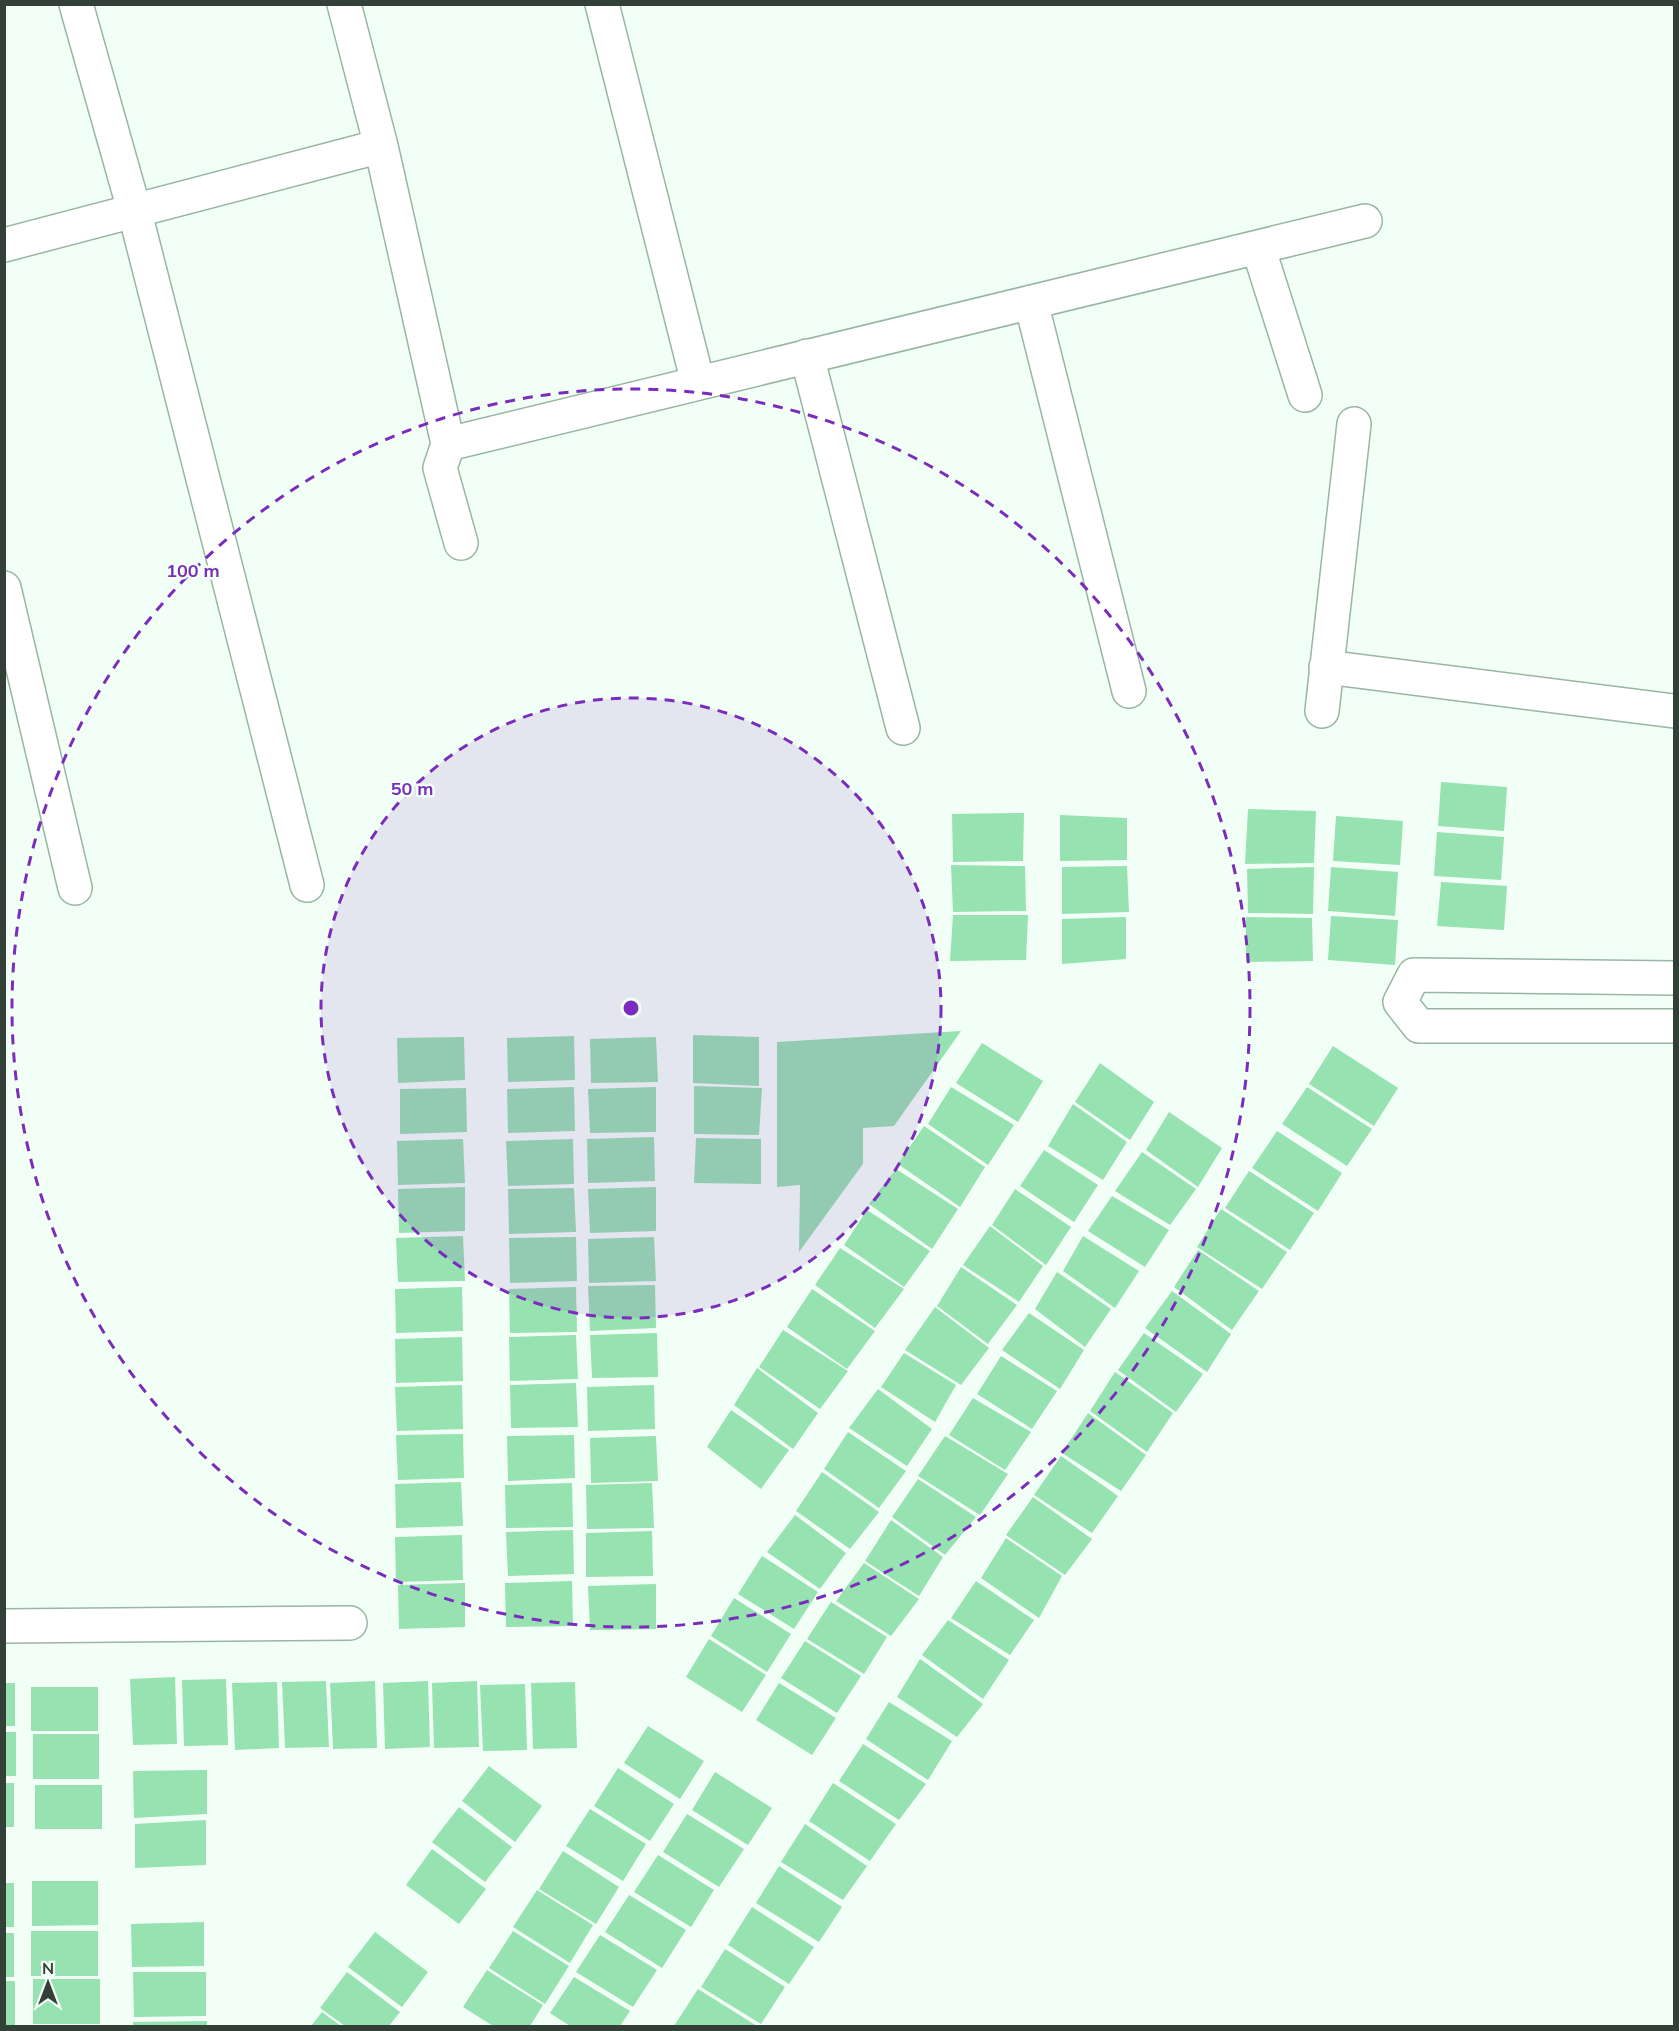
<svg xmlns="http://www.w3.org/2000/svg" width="1679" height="2031" font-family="Mulish,sans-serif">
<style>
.building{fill:#96e2b0}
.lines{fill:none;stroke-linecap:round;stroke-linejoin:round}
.street-casing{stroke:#98b6a1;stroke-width:36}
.street{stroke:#fff;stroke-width:33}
.ring{fill:none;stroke:#7b2cbf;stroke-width:3;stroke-dasharray:10 8}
.centre{fill:#7b2cbf;stroke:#f2fff6;stroke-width:3}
.ring-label{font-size:18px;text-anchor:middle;font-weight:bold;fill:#7b2cbf;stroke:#f2fff6;stroke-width:5;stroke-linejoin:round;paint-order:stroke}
</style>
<rect width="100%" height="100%" fill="#f2fff6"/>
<path class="building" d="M1441,782L1507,787L1504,831L1438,826Z
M1248,809L1316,811L1314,863L1245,864Z
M1024,813L1023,861L953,862L952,814Z
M1060,815L1127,818V860L1060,861Z
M1336,816L1403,821L1400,865L1333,861Z
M1437,832L1504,837L1501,880L1434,876Z
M951,865L1025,866L1026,911L953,912Z
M1127,866L1129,912L1062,914V867Z
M1314,867L1313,914L1248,913L1247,869Z
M1331,867L1398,872L1395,916L1328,911Z
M1441,882L1507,886L1504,930L1437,926Z
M953,915H1028L1026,960L950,961Z
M1331,916L1398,920L1395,965L1328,960Z
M1126,917V959L1062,964V919Z
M1246,917L1312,918L1313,961L1246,962Z
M961,1031L894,1126L863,1128V1164L799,1252L800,1185L777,1187V1042Z
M693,1035L759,1037V1086L693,1083Z
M574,1036L575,1080L508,1082L507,1038Z
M464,1037L465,1080L398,1083L397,1038Z
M656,1037L658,1082L591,1083L590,1039Z
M982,1043L1043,1081L1018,1122L956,1083Z
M1333,1046L1398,1088L1374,1126L1309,1084Z
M1100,1063L1154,1102L1130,1140L1075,1102Z
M694,1086L762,1088L759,1135L694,1134Z
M574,1087L575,1131L508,1133L507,1089Z
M656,1087V1132L590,1133L588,1089Z
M951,1087L1014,1125L988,1165L928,1124Z
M1307,1087L1372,1129L1347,1166L1282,1124Z
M466,1088L467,1132L400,1134V1089Z
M1073,1104L1127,1142L1103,1180L1048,1146Z
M1169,1112L1222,1148L1198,1187L1146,1150Z
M924,1126L985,1167L960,1207L898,1164Z
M1277,1131L1342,1173L1318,1211L1252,1168Z
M654,1137L655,1181L588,1183L587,1139Z
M696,1138L761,1139V1184L694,1183Z
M463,1139L465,1183L398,1185L397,1141Z
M573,1139L574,1184L508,1186L506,1141Z
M1044,1150L1098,1185L1074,1222L1020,1186Z
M1142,1152L1196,1189L1170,1225L1115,1191Z
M896,1169L958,1209L932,1249L869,1204Z
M1249,1171L1314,1213L1290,1250L1225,1208Z
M465,1187V1231L399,1233L398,1189Z
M656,1187V1231L590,1233L588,1189Z
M574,1188L576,1232L509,1234L508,1189Z
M1015,1189L1071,1227L1046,1265L992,1225Z
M1112,1196L1169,1230L1145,1267L1088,1231Z
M1221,1209L1287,1252L1262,1289L1197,1247Z
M867,1210L930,1251L904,1287L844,1245Z
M990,1226L1043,1266L1019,1302L963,1265Z
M463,1236L465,1281L398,1282L396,1238Z
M1083,1236L1139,1271L1115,1308L1063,1271Z
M576,1237L577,1281L510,1283L509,1238Z
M654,1237L656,1281L589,1283L588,1239Z
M840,1248L904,1289L875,1328L815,1285Z
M1198,1250L1259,1291L1232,1330L1174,1287Z
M961,1267L1017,1305L988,1344L937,1306Z
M1057,1272L1111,1309L1085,1347L1035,1309Z
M655,1285L656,1328L590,1331L588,1286Z
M462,1287L463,1331L396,1333L395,1289Z
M576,1287L577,1332L510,1333L509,1289Z
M812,1289L875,1331L847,1369L787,1327Z
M1172,1291L1231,1334L1207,1372L1145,1328Z
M935,1307L989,1348L961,1385L905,1350Z
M1029,1313L1084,1350L1060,1389L1002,1350Z
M783,1330L848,1371L820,1409L759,1367Z
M657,1333L658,1377L592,1378L590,1335Z
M1144,1333L1203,1374L1176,1412L1118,1370Z
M576,1335L578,1379L510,1381L509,1337Z
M462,1337L463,1381L396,1383L395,1339Z
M904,1353L956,1385L935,1422L881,1387Z
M1001,1356L1057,1391L1032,1429L977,1394Z
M757,1368L818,1413L793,1449L734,1405Z
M1115,1372L1173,1413L1147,1452L1090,1411Z
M576,1383L578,1427L511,1428L510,1385Z
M462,1385L463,1429L397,1431L395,1387Z
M654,1385L655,1429L588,1431L587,1387Z
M878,1389L932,1429L907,1466L849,1428Z
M973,1398L1031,1432L1005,1470L949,1435Z
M731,1410L789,1450L761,1489L707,1447Z
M1088,1413L1146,1455L1121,1491L1062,1453Z
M848,1432L906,1471L879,1508L824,1469Z
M463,1434L464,1478L398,1480L396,1435Z
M574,1435L575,1478L508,1481L507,1436Z
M656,1436L658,1481L591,1483L590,1438Z
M945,1436L1008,1474L980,1515L918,1476Z
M1061,1456L1118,1496L1092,1533L1034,1495Z
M822,1472L879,1512L850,1549L796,1511Z
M918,1479L976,1517L945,1555L892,1517Z
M461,1482L463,1526L396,1528L395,1484Z
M572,1483L573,1527L506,1528L505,1485Z
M652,1483L654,1528L587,1529L586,1485Z
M1033,1497L1092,1539L1065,1575L1006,1535Z
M795,1515L846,1553L820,1589L767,1552Z
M891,1520L943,1557L919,1596L865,1561Z
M573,1530L574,1574L508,1576L506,1532Z
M652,1531L653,1576L586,1577V1533Z
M462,1535L463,1580L396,1582L395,1537Z
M1006,1538L1062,1576L1039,1618L981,1578Z
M762,1556L818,1592L794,1629L738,1594Z
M864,1563L919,1599L891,1636L836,1601Z
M572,1581L573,1626L506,1627L505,1583Z
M976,1581L1034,1620L1010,1655L951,1618Z
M465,1583V1627L399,1629L398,1585Z
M656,1584V1629L590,1630L588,1586Z
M734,1598L791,1634L767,1672L711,1636Z
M831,1602L887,1637L864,1674L807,1639Z
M948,1620L1009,1660L983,1699L922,1655Z
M709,1639L766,1675L742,1712L686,1677Z
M805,1641L861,1676L837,1713L781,1678Z
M920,1659L983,1704L957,1737L897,1697Z
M175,1677L177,1744L133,1745L130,1679Z
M226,1679L228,1745L184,1746L182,1680Z
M326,1681L329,1747L285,1748L282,1682Z
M375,1681L377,1748L333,1749L330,1683Z
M428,1681L430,1747L385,1749L383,1683Z
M477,1681L479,1747L434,1748L432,1683Z
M277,1682L279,1748L235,1750L232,1683Z
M575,1682L577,1748L533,1749L531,1683Z
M4,1683H15V1726H4Z
M779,1683L836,1718L812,1755L756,1720Z
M525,1684L527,1750L483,1751L480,1685Z
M31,1687H98V1731H31Z
M889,1702L952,1741L928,1780L866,1739Z
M648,1726L704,1761L680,1799L624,1763Z
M4,1732H16V1776H4Z
M33,1734H99V1779H33Z
M863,1744L926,1784L899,1820L839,1781Z
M489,1766L542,1806L515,1842L462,1801Z
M618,1768L674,1804L650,1841L594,1806Z
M207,1770V1814L134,1818L133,1771Z
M715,1772L772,1808L748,1845L692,1810Z
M4,1783H14V1827H4Z
M833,1783L896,1824L870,1861L809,1821Z
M35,1785H102V1829H35Z
M459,1807L512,1847L485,1882L432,1842Z
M590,1809L646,1844L623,1881L566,1846Z
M687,1814L744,1849L719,1887L663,1852Z
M206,1820V1865L135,1868V1824Z
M805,1824L867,1866L843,1900L781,1862Z
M432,1849L486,1889L459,1924L406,1885Z
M563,1851L619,1887L596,1924L539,1889Z
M658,1855L714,1890L691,1927L634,1892Z
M779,1866L842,1907L819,1942L756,1903Z
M32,1881H98V1925L32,1926Z
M5,1883H14V1927H5Z
M537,1890L593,1925L570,1963L513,1927Z
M629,1895L686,1930L662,1968L605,1932Z
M752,1907L814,1947L789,1984L728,1945Z
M204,1922V1966L132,1967L131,1924Z
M31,1931H98V1976H31Z
M513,1931L569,1966L545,2004L489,1968Z
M375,1932L428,1972L402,2007L348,1967Z
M4,1933H14V1977H4Z
M600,1935L657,1970L633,2007L576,1972Z
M725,1949L785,1987L761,2024L701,1987Z
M487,1970L543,2005L530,2026H493L463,2007Z
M133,1972H206V2016L134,2017Z
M347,1972L400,2012L389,2026H345L320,2008Z
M574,1977L630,2011L620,2026H570L550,2013Z
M33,1979H100V2024H33Z
M4,1981H15V2025H4Z
M698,1989L757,2026H674Z
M322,2012L341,2026H311Z
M207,2021V2026H133V2022Z"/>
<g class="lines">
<g class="street-casing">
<path id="street" d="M76,4L135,213L307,885
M344,4L381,146L448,444L440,468L461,543
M602,4L698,383
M4,245L381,146
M1258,247L1305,395
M1031,302L1129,691
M807,356L903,728
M448,444L1365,221
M4,588L75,888
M1326,667L1674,711
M1322,711L1354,424
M1674,978L1414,975L1400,1002L1419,1026H1674
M4,1626L350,1623"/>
</g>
<use href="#street" class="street"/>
</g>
<circle cx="631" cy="1008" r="310" fill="#7b2cbf" fill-opacity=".12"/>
<g class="ring">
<circle cx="631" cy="1008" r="310"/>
<circle cx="631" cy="1008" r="619"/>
</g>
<circle cx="631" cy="1008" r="9" class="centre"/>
<g class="ring-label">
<text x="193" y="577">100 m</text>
<text x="412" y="795">50 m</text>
</g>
<rect width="1679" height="2031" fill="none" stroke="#334037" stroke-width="12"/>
<g transform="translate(48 1983)" stroke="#f2fff6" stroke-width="4.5" paint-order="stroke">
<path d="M0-4.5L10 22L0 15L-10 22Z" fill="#334037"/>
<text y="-9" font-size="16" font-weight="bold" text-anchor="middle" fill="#334037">N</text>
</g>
</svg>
